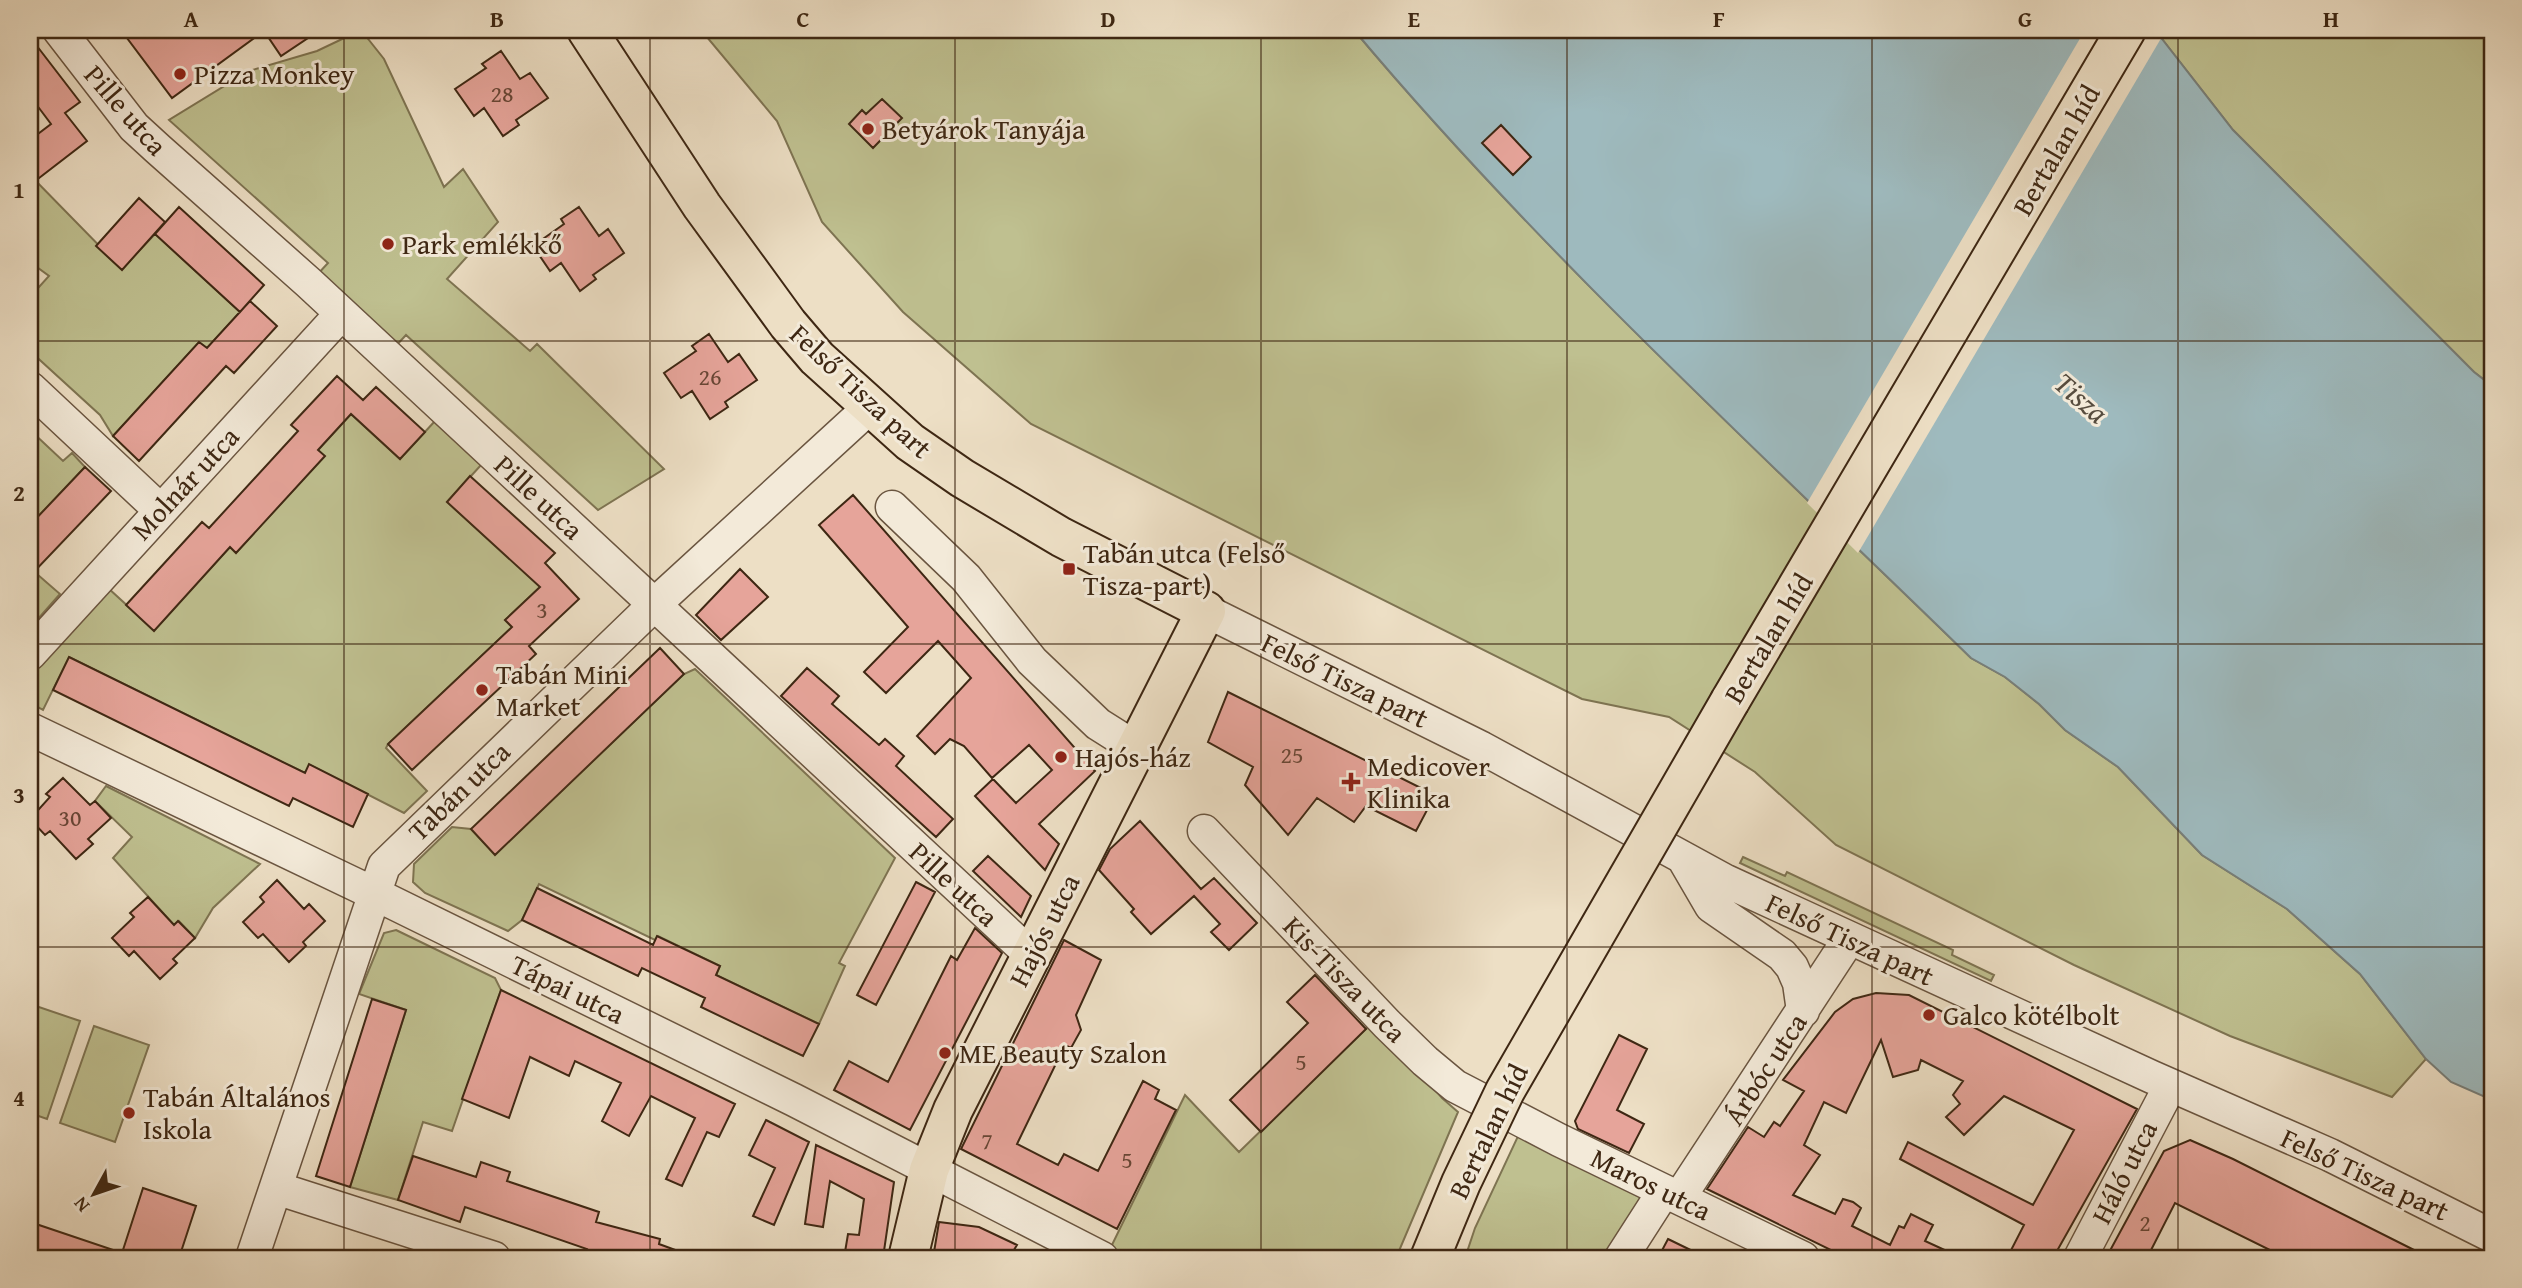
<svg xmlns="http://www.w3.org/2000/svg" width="2522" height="1288" font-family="'Gentium Book Plus',serif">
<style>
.green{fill:#bfc090;stroke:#7e7452;stroke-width:2}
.water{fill:#9ebabe;stroke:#787f7a;stroke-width:2}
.pier{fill:#eddfc5}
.building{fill:#e6a49a;stroke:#3e2713;stroke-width:2}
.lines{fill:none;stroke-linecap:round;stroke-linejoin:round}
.minor-casing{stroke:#6a5540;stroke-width:35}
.major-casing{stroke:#3e2713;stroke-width:42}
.minor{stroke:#f3ead9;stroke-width:32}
.major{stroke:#eddfc5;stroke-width:38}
.major-bridge-casing{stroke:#3e2713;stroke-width:42;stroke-linecap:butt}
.major-bridge{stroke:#eddfc5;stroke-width:38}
.grid{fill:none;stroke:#3e2713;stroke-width:2;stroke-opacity:0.55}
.poi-dot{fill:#8f2418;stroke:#f3ead9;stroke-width:2.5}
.labels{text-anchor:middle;stroke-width:6;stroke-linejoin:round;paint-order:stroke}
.number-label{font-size:24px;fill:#684635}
.poi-label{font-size:28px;fill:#3e2713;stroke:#f3ead9;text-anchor:start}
.street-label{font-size:28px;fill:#3e2713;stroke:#f3ead9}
.water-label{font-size:30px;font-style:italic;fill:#564c3e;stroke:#f3ead9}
.neatline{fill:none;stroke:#3e2713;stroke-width:2.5}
.grid-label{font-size:23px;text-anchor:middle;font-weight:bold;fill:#3e2713}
</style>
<rect width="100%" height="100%" fill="#eddfc5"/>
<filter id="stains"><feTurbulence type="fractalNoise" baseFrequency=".00286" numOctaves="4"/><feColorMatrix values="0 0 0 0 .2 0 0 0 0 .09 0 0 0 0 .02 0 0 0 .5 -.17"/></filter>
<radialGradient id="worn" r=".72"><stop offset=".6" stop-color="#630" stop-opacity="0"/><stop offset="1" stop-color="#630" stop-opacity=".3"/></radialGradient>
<path class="green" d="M361,30L384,59L444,187L463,169L498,222L447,279L530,351L537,344L664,469L598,510L406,335L393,349L316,276L328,263L169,120L249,71L317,51Z
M701,30H1354C1542,254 1761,453 1971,658L2005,677L2039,704L2065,730L2118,767L2202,855L2287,909L2360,974L2426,1059L2392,1097L2230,1036L2074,965L1836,845L1755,772L1669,717L1582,699L1031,424L903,312L822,222L777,121Z
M2155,30H2492V386L2474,372L2233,130Z
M30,175L122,269L155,234L240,312L207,348L199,342L113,436L100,415L30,351V297L49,276L30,262Z
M351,414L400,459L435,421L482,464L447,502L541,586L505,620L512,627L388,744L386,748L427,791L404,813L310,765L305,773L69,657L43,710L30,703V677L108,588L154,630L230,547L236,553L324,456L318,450Z
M30,430L63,461L72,453L85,467L30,525Z
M30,568L60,594L30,628Z
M695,669L895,858L839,963L845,966L819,1024L716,975L720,966L658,936L655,940L539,884L522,920L508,931L425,893L413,882L414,864L452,827L471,829L495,854L684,674Z
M106,786L260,864L213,908L195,938L179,921L174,925L113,858L132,837L95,801Z
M1743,857L1785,876L1787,872L1953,950L1952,955L1994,975L1991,981L1740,863Z
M396,930L495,978L501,990L452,1131L423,1122L398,1200L350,1187L406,1010L359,994L384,933Z
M30,1004L80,1021L47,1119L30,1113Z
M1376,1019L1442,1098L1458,1112L1396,1258H1124L1109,1251L1185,1095L1239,1152Z
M94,1026L149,1045L115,1142L60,1123Z
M1519,1134L1649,1201L1611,1258H1465L1475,1228Z"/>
<path class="water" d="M1354,30H2155L2233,130L2474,372L2492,386V1100L2451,1082L2426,1059L2360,974L2287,909L2202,855L2118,767L2065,730L2039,704L2005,677L1971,658C1761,453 1542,254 1354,30Z"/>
<path class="pier" d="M2085,30H2159L2163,35L1858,553L1807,503Z"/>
<path class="building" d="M121,30H320L281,56L264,31L172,98Z
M30,37L80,102L65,113L87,141L30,185V140L51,124L30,96Z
M501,51L520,79L530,73L548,98L516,120L519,125L503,136L484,108L474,116L455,89L486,68L482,64Z
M882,99L902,118L873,148L849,124L862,110L866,114Z
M1501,125L1531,157L1513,175L1482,143Z
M139,198L165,222L122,270L96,246Z
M179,207L264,285L240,312L155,234Z
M579,207L599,236L608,229L624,253L593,275L596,279L580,291L561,263L550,271L533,246L564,224L561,219Z
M250,301L277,326L234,373L226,366L139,461L113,436L199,342L207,348Z
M709,334L728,362L739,354L757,380L725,402L728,407L710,419L692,391L681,398L664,373L696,351L692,346Z
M337,376L363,400L376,387L425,432L400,459L351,414L318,450L325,456L236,553L230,547L154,631L126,605L202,522L209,528L298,431L291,425Z
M85,467L111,491L30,576V525Z
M470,476L555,553L545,563L579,599L529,646L536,654L412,770L388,744L512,627L505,620L540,587L447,502Z
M853,495L1095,771L1039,824L1059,844L1045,870L975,796L993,779L1016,803L1052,770L1029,745L992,778L964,746L950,739L935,754L917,736L971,678L938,641L886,693L864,672L908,627L819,525Z
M740,569L768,597L721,640L696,615Z
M660,648L684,674L495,855L471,829Z
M69,657L305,773L309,764L368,794L353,827L293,798L289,806L53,690Z
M807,668L839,696L832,704L879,745L885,739L904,756L896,766L953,819L936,837L781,696Z
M1228,692L1435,795L1416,831L1366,806L1354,822L1317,798L1288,835L1245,785L1253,767L1208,742Z
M63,778L90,805L95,801L111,818L88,839L93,844L76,859L50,831L45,835L30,819L50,797L46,794Z
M1140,821L1201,889L1214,878L1257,923L1229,950L1211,932L1220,924L1194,896L1151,934L1131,912L1134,909L1099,870L1110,849Z
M988,856L1031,896L1021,917L973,871Z
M277,880L304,909L309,904L325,921L303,942L306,946L289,962L263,934L258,938L243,922L264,902L260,897Z
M916,882L935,892L876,1005L857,995Z
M537,888L653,945L657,936L720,966L716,975L819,1024L803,1056L701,1007L705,998L642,968L638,976L522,920Z
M148,897L174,925L178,921L195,938L173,959L177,963L160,979L134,951L129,956L112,938L134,917L130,913Z
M975,928L1002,953L910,1130L834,1090L849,1061L888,1082L951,956L957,960Z
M1064,940L1101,960L1076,1015L1081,1030L1071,1048L1065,1045L1017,1144L1058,1165L1064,1154L1098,1171L1143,1081L1159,1090L1155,1099L1176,1110L1117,1229L961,1149Z
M1315,975L1366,1029L1261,1132L1230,1100L1308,1023L1287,1002Z
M501,990L735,1104L719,1137L707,1132L682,1186L666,1179L695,1118L651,1096L629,1136L602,1121L621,1083L575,1061L569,1076L530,1057L509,1118L462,1099Z
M1876,993L1909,995L2137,1109L2053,1258H2007L2024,1225L1900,1159L1908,1142L2033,1205L2074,1130L2004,1096L1964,1135L1946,1117L1960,1104L1953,1095L1963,1081L1921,1060L1918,1070L1893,1077L1881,1040L1846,1113L1824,1102L1804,1145L1820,1155L1793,1195L1835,1214L1843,1199L1853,1202L1861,1208L1852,1226L1890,1245L1899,1226L1904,1228L1911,1214L1933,1225L1925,1241L1962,1258H1847L1707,1189L1748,1127L1764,1137L1774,1122L1780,1126L1804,1091L1783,1080L1835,1012L1853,999Z
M372,999L406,1010L350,1187L316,1176Z
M1619,1035L1647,1049L1617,1110L1644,1124L1629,1153L1578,1129L1575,1121Z
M766,1120L809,1142L774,1225L753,1216L775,1168L749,1155Z
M2190,1140L2233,1159L2430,1258H2286L2175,1203L2147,1258H2106L2164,1151Z
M816,1145L894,1182L883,1258H844L848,1234L859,1235L864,1199L830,1181L823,1227L805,1224Z
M413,1156L476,1177L481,1162L510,1172L507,1181L599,1212L596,1222L660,1239L659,1244L692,1256L691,1258H584L587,1249L465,1207L460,1222L398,1200Z
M143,1188L196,1206L179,1258H30V1222L122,1253Z
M939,1222L979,1227L1017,1245L1009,1258H933Z
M1668,1239L1707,1258H1658Z"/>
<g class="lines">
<g class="minor-casing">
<path id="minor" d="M59,30L134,127L158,149L309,283L1031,955
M30,388L160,510
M892,507L966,578L1032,661L1098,724L1136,748
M1206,611L1482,748L1726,881L2152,1077L2330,1155L2492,1236
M30,654L341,314
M30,729L373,893L794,1100L1102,1258
M1204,831L1387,1024L1425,1061L1455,1086L1559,1140L1803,1258
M1683,858L1711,906L1782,955L1792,967L1799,983L1803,1011
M276,1188L494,1258
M1679,1198L1849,939
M252,1258L384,866L655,604L870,407
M1621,1258L1664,1191
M2080,1258L2170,1086"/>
</g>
<g class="major-casing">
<path id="major" d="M587,30L702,206L788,324L817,358L910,442L962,478L1061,537L1206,611L953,1110L929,1170L908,1258
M1730,701L2126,30"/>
</g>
<use href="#minor" class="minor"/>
<use href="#major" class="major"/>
<g class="major-bridge-casing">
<path id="major-bridge" d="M1430,1258L1461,1183L1505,1091L1730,701"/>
</g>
<use href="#major-bridge" class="major-bridge"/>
</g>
<path class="grid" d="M344,30V1258M650,30V1258M955,30V1258M1261,30V1258M1567,30V1258M1872,30V1258M2178,30V1258M30,341H2492M30,644H2492M30,947H2492"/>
<g class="poi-dot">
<circle cx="180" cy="74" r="7"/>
<circle cx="868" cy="129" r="7"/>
<circle cx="388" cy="244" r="7"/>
<rect x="1062" y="562" width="14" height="14" rx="3.5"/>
<circle cx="482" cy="690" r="7"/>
<circle cx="1061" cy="757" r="7"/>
<path d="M1347.5 771.5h7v7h7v7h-7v7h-7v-7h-7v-7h7z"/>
<circle cx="1929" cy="1015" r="7"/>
<circle cx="945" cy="1053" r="7"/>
<circle cx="129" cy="1113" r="7"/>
</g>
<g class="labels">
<g class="number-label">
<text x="502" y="102">28</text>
<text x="710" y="385">26</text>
<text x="542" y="618">3</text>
<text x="1292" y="763">25</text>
<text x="70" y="826">30</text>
<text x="1301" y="1070">5</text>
<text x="987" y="1149">7</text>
<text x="1127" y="1168">5</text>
<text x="2145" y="1231">2</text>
</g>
<g class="poi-label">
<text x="194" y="84">Pizza Monkey</text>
<text x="882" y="139">Betyárok Tanyája</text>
<text x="402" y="254">Park emlékkő</text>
<text x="1083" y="563">Tabán utca (Felső<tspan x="1083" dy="32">Tisza-part)</tspan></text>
<text x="496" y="684">Tabán Mini<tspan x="496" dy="32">Market</tspan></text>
<text x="1075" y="767">Hajós-ház</text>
<text x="1367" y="776">Medicover<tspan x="1367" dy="32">Klinika</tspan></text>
<text x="1943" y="1025">Galco kötélbolt</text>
<text x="959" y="1063">ME Beauty Szalon</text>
<text x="143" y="1107">Tabán Általános<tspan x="143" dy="32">Iskola</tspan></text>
</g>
<g class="street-label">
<text transform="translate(126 110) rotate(49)" y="10">Pille utca</text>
<text transform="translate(2056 150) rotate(-60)" y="10">Bertalan híd</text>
<text transform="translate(861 391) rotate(43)" y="10">Felső Tisza part</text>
<text transform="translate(185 483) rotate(-47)" y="10">Molnár utca</text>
<text transform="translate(539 497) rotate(43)" y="10">Pille utca</text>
<text transform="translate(1768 638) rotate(-59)" y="10">Bertalan híd</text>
<text transform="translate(1345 680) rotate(26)" y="10">Felső Tisza part</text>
<text transform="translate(459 791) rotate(-44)" y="10">Tabán utca</text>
<text transform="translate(954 884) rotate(43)" y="10">Pille utca</text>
<text transform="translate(1044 930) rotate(-63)" y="10">Hajós utca</text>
<text transform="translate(1850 939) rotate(25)" y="10">Felső Tisza part</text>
<text transform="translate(1345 979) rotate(46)" y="10">Kis-Tisza utca</text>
<text transform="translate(568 989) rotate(26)" y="10">Tápai utca</text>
<text transform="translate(1765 1069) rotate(-57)" y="10">Árbóc utca</text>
<text transform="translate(1488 1131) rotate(-64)" y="10">Bertalan híd</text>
<text transform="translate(2124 1172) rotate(-63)" y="10">Háló utca</text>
<text transform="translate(2365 1174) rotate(25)" y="10">Felső Tisza part</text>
<text transform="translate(1651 1184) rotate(26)" y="10">Maros utca</text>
</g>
<g class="water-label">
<text transform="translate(2081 398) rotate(41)" y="10">Tisza</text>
</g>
</g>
<rect width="2522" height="1288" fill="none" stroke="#eddfc5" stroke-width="77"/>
<g transform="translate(94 1194) rotate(230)" stroke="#f3ead9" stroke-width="5" paint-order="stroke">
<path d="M0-5L12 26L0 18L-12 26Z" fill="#3e2713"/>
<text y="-10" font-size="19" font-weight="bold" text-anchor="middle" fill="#3e2713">N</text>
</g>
<rect x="38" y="38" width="2446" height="1212" class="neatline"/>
<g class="grid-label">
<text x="191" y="27">A</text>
<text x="497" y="27">B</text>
<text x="803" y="27">C</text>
<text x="1108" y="27">D</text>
<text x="1414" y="27">E</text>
<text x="1719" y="27">F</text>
<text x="2025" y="27">G</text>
<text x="2331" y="27">H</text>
<text x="19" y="198">1</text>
<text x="19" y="501">2</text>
<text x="19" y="803">3</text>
<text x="19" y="1106">4</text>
</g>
<rect width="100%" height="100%" filter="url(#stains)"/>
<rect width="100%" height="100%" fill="url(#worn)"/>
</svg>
